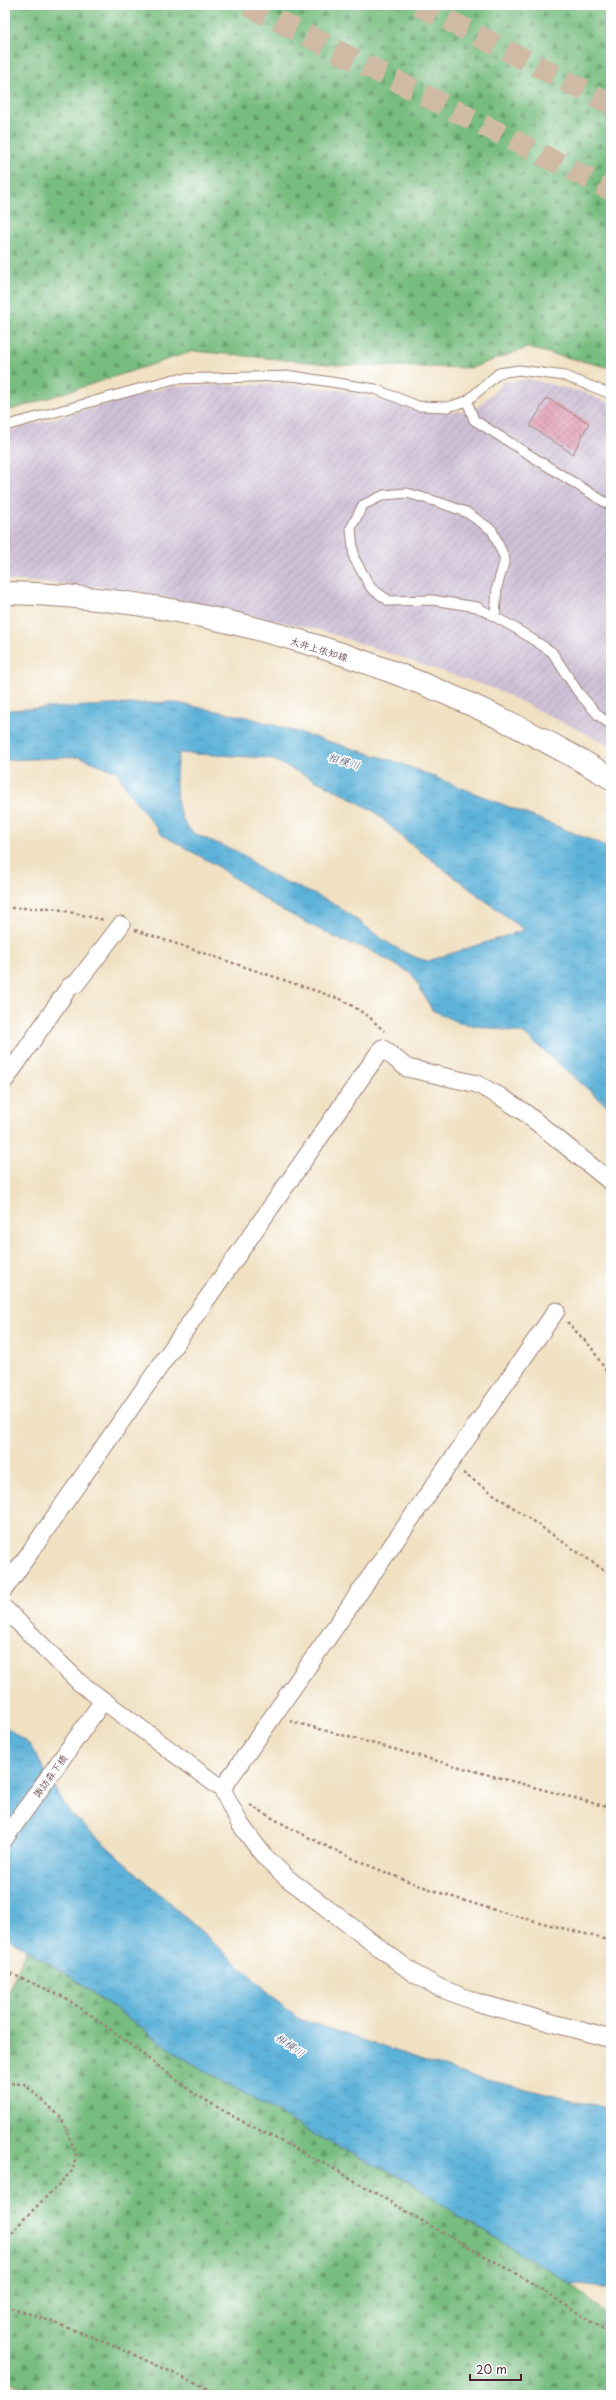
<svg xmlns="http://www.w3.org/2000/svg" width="616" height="2400" font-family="'Playpen Sans','Klee One',sans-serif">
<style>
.industrial{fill:url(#industrial-furrows)}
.forest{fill:url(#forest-firs);stroke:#616e56}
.water{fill:url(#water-ripples);stroke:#546882;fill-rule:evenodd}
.building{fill:url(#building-cross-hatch)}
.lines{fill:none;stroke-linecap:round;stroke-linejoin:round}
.motorway-tunnel{stroke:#cfbaa4;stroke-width:22;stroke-dasharray:22 11;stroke-linecap:butt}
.service-casing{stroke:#9d8076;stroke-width:11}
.minor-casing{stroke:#9d8076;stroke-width:19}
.secondary-casing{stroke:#9d8076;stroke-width:24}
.path{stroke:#9d8076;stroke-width:2.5;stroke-dasharray:3 3;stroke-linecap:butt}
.service{stroke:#fff;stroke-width:9}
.minor{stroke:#fff;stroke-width:17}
.secondary{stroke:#fff;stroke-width:22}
.labels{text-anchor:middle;stroke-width:3;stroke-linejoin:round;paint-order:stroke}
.street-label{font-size:10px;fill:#4a1f2b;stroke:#fff}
.water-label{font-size:11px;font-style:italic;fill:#525a71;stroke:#fff}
</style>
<defs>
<pattern id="industrial-furrows" width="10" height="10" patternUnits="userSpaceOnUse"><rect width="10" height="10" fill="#ccbed4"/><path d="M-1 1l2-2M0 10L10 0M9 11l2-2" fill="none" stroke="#b1a3b6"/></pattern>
<pattern id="forest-firs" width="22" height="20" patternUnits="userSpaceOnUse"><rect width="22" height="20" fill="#78bd80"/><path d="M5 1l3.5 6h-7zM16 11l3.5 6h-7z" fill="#649969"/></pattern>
<pattern id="water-ripples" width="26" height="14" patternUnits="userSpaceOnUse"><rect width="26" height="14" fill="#5db2d9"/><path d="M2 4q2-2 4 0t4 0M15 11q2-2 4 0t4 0" fill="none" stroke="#4f90b0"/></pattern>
<pattern id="building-cross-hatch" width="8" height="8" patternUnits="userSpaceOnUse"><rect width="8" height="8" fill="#df96af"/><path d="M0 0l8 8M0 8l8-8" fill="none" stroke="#b77a8f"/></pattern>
</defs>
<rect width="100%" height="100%" fill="#fff"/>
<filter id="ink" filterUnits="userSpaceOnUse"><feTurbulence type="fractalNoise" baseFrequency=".025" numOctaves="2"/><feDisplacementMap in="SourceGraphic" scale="8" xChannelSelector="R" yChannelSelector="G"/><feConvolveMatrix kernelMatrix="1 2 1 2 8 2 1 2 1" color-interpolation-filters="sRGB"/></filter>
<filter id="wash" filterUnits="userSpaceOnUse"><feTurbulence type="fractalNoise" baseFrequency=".012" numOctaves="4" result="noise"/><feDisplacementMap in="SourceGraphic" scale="16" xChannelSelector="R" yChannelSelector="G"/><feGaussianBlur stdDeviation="0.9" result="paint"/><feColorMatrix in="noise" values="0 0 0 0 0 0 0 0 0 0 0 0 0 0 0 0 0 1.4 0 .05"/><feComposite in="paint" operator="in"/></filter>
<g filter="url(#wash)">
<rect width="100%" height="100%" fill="#f0e1c2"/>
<path class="industrial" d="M528,379L586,393L611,404V746L495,689L320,630L117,588L5,580V432L173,386L291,384L345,391L420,411L455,412L476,409L504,382Z"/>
<path class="forest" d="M5,5H611V368L527,348L471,368L339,365L194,351L5,412Z
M26,1950L74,1979L182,2057L313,2134L417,2186L458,2216L571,2283L611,2318V2395H41L5,2379V2054L13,2048L5,1999Z"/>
<path class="water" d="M171,702L247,717L397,762L611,848V1109L523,1033L459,1023L432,1010L412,974L366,948L342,941L276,907L214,864L162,835L131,795L116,771L79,757L5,760V710ZM179,753L269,758L342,793L375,812L403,838L524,930L428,961C394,953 371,929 343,910C320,894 291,886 267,873C257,868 250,858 240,853C229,847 198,837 191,831C173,813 174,775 179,753Z
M5,1726L30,1745L69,1812L297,2018L471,2076L611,2109V2288L571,2283L458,2216L417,2186L313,2134L182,2057L74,1979L5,1936Z"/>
<g id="blocks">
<path class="building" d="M547,398L589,423L573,454L530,426Z"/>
</g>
</g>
<g filter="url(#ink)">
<use href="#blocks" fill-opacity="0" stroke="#9d8076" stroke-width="1"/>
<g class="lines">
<path class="motorway-tunnel" d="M247,5L611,190
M418,5L611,104"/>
<g class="service-casing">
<path id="service" d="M467,401L474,420L611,506
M5,426L174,379L293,376L375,389L418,406L448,407L467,401L499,373L519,370L565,376L611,394
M495,617L497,587L505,559L492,530L466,512L438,502L407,493L384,495L363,505L351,528L354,558L371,588L389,601L432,600L477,607L515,628L552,652L578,692L599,716L611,725"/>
</g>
<g class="minor-casing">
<path id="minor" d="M5,1080L70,986L76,984L121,925
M5,1588L382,1048L407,1068L477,1084L501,1097L524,1112L611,1182
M5,1609L80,1683L222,1789L240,1824L264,1856L287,1878L413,1973L440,1988L476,2002L611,2039
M222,1789L556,1311
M5,1838L103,1701"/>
</g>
<g class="secondary-casing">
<path id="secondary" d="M5,593C214,597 433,671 611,778"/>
</g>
<path class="path" d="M5,908H52L104,920
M135,930L343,1000L368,1016L384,1031
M567,1322L591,1347L611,1379
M463,1473L611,1575
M290,1721L611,1808
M250,1805C323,1849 404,1883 485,1907C527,1920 569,1929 611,1941
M5,1971L62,1996L91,2015L195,2094L234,2117L338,2171L436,2229L517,2274L611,2334
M5,2083L24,2084L61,2117L76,2154L73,2170L22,2221L5,2242
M5,2306C79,2329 149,2360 218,2395
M37,2395L53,2393L94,2395"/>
<use href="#service" class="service"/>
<use href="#minor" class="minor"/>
<use href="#secondary" class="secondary"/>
</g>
</g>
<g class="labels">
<g class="street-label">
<text transform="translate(319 649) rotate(17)" y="4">太井上依知線</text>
<text transform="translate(50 1776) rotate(-54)" y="4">諏訪森下橋</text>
</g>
<g class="water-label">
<text transform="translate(344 761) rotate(17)" y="4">相模川</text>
<text transform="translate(290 2045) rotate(35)" y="4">相模川</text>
</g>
</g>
<rect width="616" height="2400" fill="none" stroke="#fff" stroke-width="20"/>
<path d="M470 2374v6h51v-6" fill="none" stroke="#4a1f2b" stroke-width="2"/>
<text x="476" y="2374" font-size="12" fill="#4a1f2b" stroke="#ffffff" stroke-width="3" paint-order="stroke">20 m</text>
</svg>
